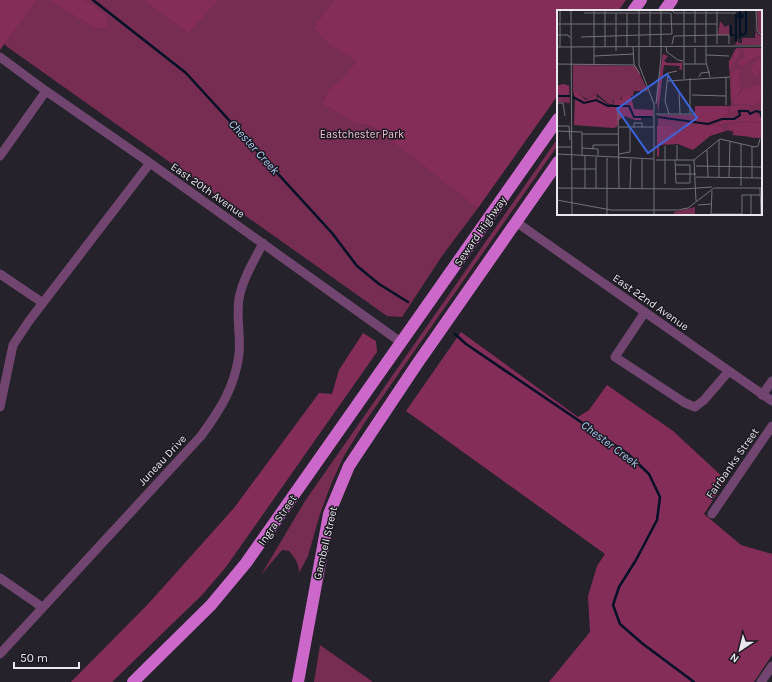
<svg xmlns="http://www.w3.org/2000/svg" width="772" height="682" font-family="Karla,sans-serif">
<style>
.green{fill:#772c51}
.forest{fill:#852d59}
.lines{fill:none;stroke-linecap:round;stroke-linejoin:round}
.stream{stroke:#011127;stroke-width:2.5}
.minor{stroke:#71456f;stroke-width:9}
.trunk{stroke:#cc68ca;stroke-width:12}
.labels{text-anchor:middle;stroke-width:3;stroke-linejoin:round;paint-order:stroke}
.park-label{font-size:11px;fill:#f3c0d4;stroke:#1c1821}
.street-label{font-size:11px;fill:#e9e7ed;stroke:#1c1821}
.water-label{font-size:12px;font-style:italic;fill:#accbf1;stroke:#1c1821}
.inset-river{fill:none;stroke:#011127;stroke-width:2}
.inset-road{fill:none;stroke:#737179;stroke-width:1}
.view{fill:#3c65db;fill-opacity:0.15;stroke:#3c65db;stroke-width:2}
.inset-edge{fill:none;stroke:#e9e7ed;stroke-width:2}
</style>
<rect width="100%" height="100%" fill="#25222b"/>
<path class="green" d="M0,0H560L558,11L476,205L478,208L442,256L402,317L387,316L6,46L4,43Z
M558,138V145L365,422L344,456L332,482L320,514L308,556L299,573C299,563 295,558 289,551L282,550L261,575L305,501Z
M320,645L373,682H314Z"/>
<path class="forest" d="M0,0H36L0,50Z
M49,0H84L106,15L108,28H95Z
M144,0H218L188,33Z
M334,0H626L618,11H558V95L478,208L373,126L356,123L323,104L328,91L346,75L357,61L328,43L314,28Z
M461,332L578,417L589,410L607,385L673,431L726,480L704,514L741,545L772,554V655L754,682H549L590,632L588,596L597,566L605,554L406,411Z
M363,333L376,341L377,352L226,567L202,595L112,682H71L149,603L234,508L319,393L332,394L339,370Z"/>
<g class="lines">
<path class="stream" d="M93,0L186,73L332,233L357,266L379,284L408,302
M455,334L466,344L628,454L649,474L660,497L657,520L636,560L619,587L613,605L620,624L643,644L694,682"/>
<path class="minor" d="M0,57L46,91L150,163L402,343
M0,156L46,91
M516,222L772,401
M0,274L43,303
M645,312L615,357L685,403L695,407L704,400L729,371
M762,395L772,381
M0,407L13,345L29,321L150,163
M712,514L772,426
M0,578L42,607
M0,654L201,436C220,410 235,387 239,354C241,336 236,317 239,299C242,280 254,261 263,243
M761,682L772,666"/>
<path class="trunk" d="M633,11L641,0
M664,11L672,0
M133,682L211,605L246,563L558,119
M298,682L329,514L349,466L417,364L558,162"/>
</g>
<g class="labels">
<g class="park-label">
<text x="362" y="138">Eastchester Park</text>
</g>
<g class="street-label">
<text transform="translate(208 190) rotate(35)" y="4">East 20th Avenue</text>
<text transform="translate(480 231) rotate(-55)" y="4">Seward Highway</text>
<text transform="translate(651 302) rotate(35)" y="4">East 22nd Avenue</text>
<text transform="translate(162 460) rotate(-47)" y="4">Juneau Drive</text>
<text transform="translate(732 463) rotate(-55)" y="4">Fairbanks Street</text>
<text transform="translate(277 520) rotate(-55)" y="4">Ingra Street</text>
<text transform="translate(325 543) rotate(-77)" y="4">Gambell Street</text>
</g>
<g class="water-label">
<text transform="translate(254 147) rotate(48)" y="4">Chester Creek</text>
<text transform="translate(610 444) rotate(37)" y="4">Chester Creek</text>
</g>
</g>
<g transform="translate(557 10)">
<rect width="205" height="205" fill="#25222b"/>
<path d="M200,0H205V25L201,22ZM163,11L168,17L172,15V25H161ZM199,14V22L205,27V35H178L180,29L182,33H185V28H198ZM179,38H205V128H196L167,119L124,133H101V105H138V96H174L172,51ZM16,55L79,56L91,81H77L76,86H65L64,90H56V94H52L40,84L30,89L16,82ZM0,75H12L13,93L0,92ZM138,197V205L117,204V202Z" fill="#772c51"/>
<path d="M186,38H205V46L197,47L184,56L181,52L188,47ZM179,39L184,41L172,60V51L176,49ZM106,44L111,46L107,51L110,53H124L125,51V60L122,59L123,56L107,55L101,103L100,81ZM203,47L205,61H201L203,65L199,66L193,59ZM179,60H184L181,67L184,70L181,76L185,77L180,86L174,89L175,66L172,65ZM0 80a6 6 0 1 1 12 0a6 6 0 1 1-12 0ZM205,74V90L198,95L177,94L176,89L181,87L186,80ZM16,80L29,90L40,84L39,89L41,87L52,95H56L57,90H65V86H74L77,99L96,100V107H84V110H78L68,106L62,110L60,117L56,118L17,115L18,89ZM138,96H170L172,104L154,114L133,112L138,110ZM176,96H192V100L183,98L174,103L173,97ZM186,103H197L205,109V112L182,111L154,116L167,110L185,109L182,107ZM185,112L205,113V128L175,125L178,120L175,119L153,126L136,140L121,134L102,135V147L100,146V116H115V120H119V133L121,120L126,121L127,114H134V117L142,114L165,117L168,120L174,114Z" fill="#852d59"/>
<path class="inset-river" d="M183,0V28M183,3L186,6L183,9L181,6ZM174,15V25H179M183,23L186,25L189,23V0M179,32V4M0,86H13M16,87L27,93L39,90L51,96H72L77,107H95M101,107L151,114L165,109H177L183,105L182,101H191L193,104L199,101L203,102L205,108"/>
<path class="inset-road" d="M14,0L15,205M48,0V37M82,0V55L97,94V205M115,0L117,3H179M127,0V69M138,0V33M149,0V52L153,67M160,0V34M199,0L200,21L205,26M59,3V41M0,14H160M0,25H11L13,28M24,27L115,24L114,3H27M115,34L117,26L160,25H172V34M76,36L77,55M93,36V0M0,37L205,36M3,37V0M70,37V3M109,37L110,42L121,50L126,51M149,45L172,46M37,46L76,44M0,54L77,55L83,64M126,54H149M138,54V38M37,55V0M142,67L144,63L153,62M169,67V95M133,68V104M110,71L173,67M122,81L123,104M135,85L169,86M0,93H6L8,106M99,94L104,48V0M61,97L62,178M99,104H138M112,104L108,91L111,63L120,61M0,116H12L13,130M62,117H97M77,117V113H85V117M0,121L25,122V146M25,124H61M162,130V167M120,135V150M108,136V174M0,137H14M25,138L41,139V146M36,139V135H62M150,140L151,167M0,144L97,149M62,144L73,142V117M28,146V179M39,147V178M50,148V205M85,149V179M99,150H137M118,150L119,173H133V155H119M137,150L163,129L198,137L201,136L203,129M137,150L139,191M139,156L205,157M15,159H39M119,164H139M139,167L205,168M172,167L173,131M195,168V137M184,176V134M0,178L127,179L155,177M203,178L204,205M73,179L74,149M194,185V205M0,190L54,200H121L131,198L157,178H205M141,195L154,194M154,204H185M154,205L155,181M185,205V185H205"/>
<path class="view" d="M110,64L140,108L91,143L60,99Z"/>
<rect width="205" height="205" class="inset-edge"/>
</g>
<g transform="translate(740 650) rotate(215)" stroke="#1c1821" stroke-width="3" paint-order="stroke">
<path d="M0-3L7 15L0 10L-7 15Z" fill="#e9e7ed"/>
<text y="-6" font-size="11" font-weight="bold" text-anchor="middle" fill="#e9e7ed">N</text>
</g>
<path d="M14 662v6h65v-6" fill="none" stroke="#e9e7ed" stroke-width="2"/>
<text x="20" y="662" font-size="12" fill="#e9e7ed" stroke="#1c1821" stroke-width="3" paint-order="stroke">50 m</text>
</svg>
